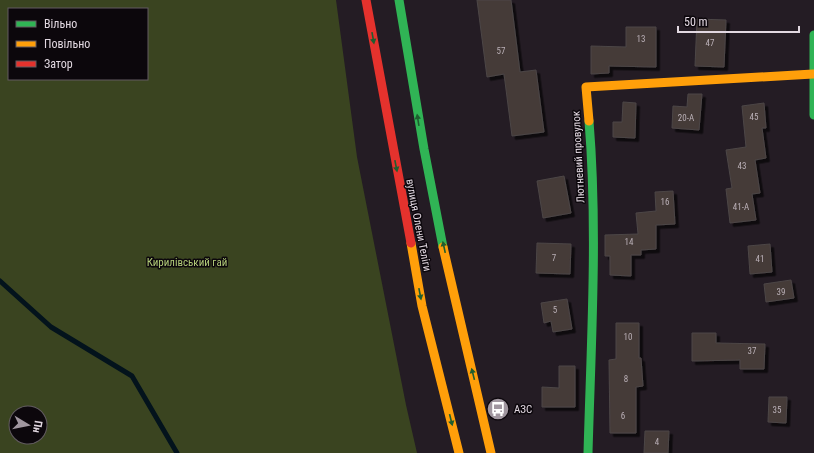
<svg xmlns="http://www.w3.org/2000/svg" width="814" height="453" font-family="'Roboto Condensed',sans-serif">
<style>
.green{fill:#3a4420;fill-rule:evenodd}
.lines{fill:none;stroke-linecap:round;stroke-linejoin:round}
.stream{stroke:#03131c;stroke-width:5}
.building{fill:#443a39;stroke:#4c4646;filter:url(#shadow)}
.fast{stroke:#30b455;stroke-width:9}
.slow{stroke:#ff9f0a;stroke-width:9}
.jam{stroke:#e5322d;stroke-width:9}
.oneway{fill:#1e5e30}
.labels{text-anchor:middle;stroke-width:3;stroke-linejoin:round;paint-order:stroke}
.number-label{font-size:9px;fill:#bab0b7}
.street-label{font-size:11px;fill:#e2d8e1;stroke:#0c070c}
.park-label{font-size:11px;fill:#b3cd79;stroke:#0c070c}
.poi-label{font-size:11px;fill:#e2d8e1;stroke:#0c070c;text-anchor:start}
</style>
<defs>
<filter id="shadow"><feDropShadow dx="3.5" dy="3.5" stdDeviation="0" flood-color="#0009"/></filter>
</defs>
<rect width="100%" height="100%" fill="#241c24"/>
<path class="green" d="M0,0H336L357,157L406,405L417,453H0ZM9,9H147V79H9ZM16,413H40V437H16Z"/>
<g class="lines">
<path class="stream" d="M0,281L51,327L132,376L177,453"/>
</g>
<path class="building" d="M477,0H511L520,72L536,70L544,132L512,136L504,74L487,77Z
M697,19L726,20L724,67L695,66Z
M626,27H656V67L609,66V73L591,74V46L626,47Z
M688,94H702L699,130L672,128L673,106L687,107Z
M623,102L636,103L635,138L613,137V122H622Z
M764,103L766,128H762L766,158L755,160L760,193L752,194L756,220L730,223L726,189L732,188L726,150L746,147L742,106Z
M564,176L571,213L543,218L537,181Z
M673,191L675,224L656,225V249L641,250V255H631V276L610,275V256H605V235L638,234L636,213L656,211L655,192Z
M537,243L571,244L570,274L536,273Z
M770,244L772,272L750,274L748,246Z
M791,280L794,298L766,302L764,284Z
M567,299L572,329L553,332L551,321L544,323L541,303Z
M616,323H639V358H641L643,386L636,387V433H610L609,360L616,359Z
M692,333H716V343L765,344L764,369H740V360L692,361Z
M559,366H575V407H542V387L559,388Z
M769,397H787L786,423L768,422Z
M645,431H669L668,453H644Z"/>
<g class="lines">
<path class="fast" d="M399,0L424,149L443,247
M814,35V115
M588,453C591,343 598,231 589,121"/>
<path class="slow" d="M589,121L586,87L813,74
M411,243L422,306L459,453
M443,247L491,453"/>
<path class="jam" d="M366,0L411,243"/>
</g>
<defs><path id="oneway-solid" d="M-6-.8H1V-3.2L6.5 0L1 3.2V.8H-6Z"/></defs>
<g class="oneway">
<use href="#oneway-solid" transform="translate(373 38) rotate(80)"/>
<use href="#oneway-solid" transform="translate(418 120) rotate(-99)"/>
<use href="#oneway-solid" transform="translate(396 166) rotate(79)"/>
<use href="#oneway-solid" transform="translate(444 247) rotate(-102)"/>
<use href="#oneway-solid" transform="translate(420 294) rotate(79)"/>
<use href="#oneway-solid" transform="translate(473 374) rotate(-104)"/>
<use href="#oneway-solid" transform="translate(451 420) rotate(76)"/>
</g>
<defs>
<g id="bus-disc" transform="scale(1.15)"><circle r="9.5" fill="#a0969f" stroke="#0c070c"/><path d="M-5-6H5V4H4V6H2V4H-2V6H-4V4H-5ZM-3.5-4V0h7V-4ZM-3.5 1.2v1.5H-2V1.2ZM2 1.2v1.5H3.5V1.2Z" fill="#fff"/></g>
</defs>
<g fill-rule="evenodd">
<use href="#bus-disc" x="498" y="409"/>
</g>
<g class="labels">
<g class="number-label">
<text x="641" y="42">13</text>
<text x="710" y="46">47</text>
<text x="501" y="54">57</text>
<text x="754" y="120">45</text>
<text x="686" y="121">20-А</text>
<text x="742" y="169">43</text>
<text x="665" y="205">16</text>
<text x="741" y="210">41-А</text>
<text x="629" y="245">14</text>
<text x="554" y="261">7</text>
<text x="760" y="262">41</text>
<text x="781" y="295">39</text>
<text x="555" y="313">5</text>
<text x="628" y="340">10</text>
<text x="752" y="354">37</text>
<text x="626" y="382">8</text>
<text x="777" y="413">35</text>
<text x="623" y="419">6</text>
<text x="657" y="445">4</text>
</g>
<g class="street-label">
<text transform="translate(578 157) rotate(-93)" y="4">Лютневий провулок</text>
<text transform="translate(419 225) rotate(79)" y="4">вулиця Олени Теліги</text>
</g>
<g class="park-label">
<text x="187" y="266">Кирилівський гай</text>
</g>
<g class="poi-label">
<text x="514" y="413">АЗС</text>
</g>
</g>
<rect x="8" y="8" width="140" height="72" fill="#0c070c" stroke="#625b61"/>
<rect x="16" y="21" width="20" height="6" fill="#30b455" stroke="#625b61"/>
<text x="44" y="28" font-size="12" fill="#e2d8e1">Вільно</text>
<rect x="16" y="41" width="20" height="6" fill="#ff9f0a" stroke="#625b61"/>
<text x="44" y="48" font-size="12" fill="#e2d8e1">Повільно</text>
<rect x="16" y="61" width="20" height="6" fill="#e5322d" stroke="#625b61"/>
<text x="44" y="68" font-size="12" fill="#e2d8e1">Затор</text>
<g transform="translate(28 425) rotate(100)"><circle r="19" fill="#0c070c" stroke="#625b61"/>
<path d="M0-3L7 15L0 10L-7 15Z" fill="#a0969f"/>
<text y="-6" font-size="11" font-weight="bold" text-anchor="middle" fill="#e2d8e1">Пн</text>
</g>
<path d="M678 26v6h121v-6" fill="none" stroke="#e2d8e1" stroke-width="2"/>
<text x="684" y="26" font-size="12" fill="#e2d8e1" stroke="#0c070c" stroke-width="3" paint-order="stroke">50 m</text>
</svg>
